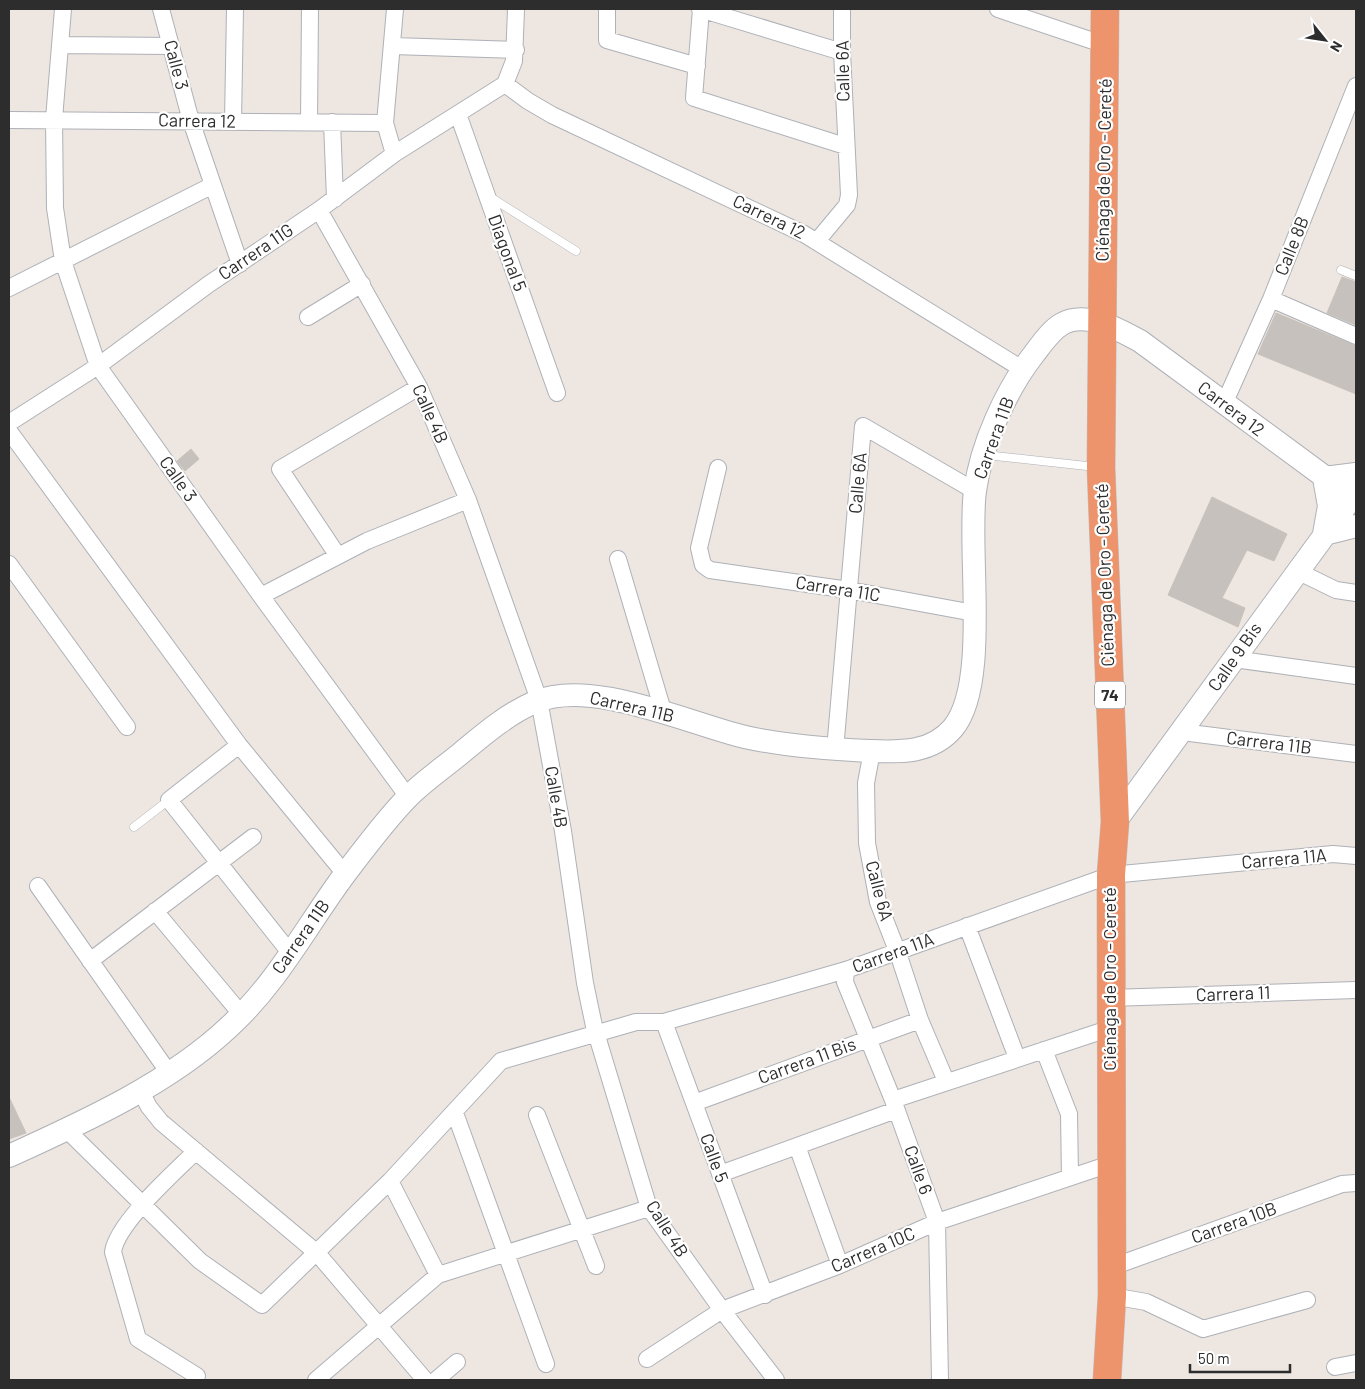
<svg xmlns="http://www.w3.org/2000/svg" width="1365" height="1389" font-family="Barlow,sans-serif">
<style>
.building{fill:#c6c1bc;stroke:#c8c2bb}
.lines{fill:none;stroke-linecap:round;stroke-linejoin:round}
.lane-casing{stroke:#aeb1b7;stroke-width:9}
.street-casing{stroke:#aeb1b7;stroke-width:18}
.secondary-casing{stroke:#aeb1b7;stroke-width:24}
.highway-casing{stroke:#c4c4c4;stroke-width:29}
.lane{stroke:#fff;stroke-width:8}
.street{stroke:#fff;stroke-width:16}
.secondary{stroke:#fff;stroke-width:22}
.highway{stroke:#ed946c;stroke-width:28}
.labels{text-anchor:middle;stroke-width:4.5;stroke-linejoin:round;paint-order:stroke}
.shield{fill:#fff;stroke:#6c6c6c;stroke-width:1}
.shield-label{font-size:16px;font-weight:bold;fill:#2d2d2d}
.street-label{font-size:18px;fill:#2d2d2d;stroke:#fff}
</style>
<rect width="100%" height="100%" fill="#ede6e1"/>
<path class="building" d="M1342,277L1356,282V325L1327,313Z
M1276,313L1356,346V394L1258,354Z
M191,449L199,459L185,471L177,461Z
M1212,497L1287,534L1274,561L1247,550L1222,598L1245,608L1238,627L1168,595Z
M9,1097L26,1133L9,1139Z"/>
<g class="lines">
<g class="lane-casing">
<path id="lane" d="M490,197L576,251
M1341,270L1356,276
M986,455L1096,467
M134,827L169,800"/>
</g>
<g class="street-casing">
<path id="street" d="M63,9L54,119L55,208L63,261L98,366L261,596L408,797
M161,9L191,121L240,264
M607,9V40L697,66
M700,9L842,52
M701,9L694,98L845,146
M998,9L1105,45
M60,45L171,46
M393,46L516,50
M505,84L528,101L552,115L804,234L1022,369
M505,84L514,61L516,9
M458,114L557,393
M9,120L385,123
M233,121L235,9
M309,122L310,9
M332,122L335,199
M394,154L385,123L395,9
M319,210L419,387L468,500L539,700L563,831L585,983L594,1026L649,1208L722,1310L776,1380
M817,241L847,205L849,195L842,52V9
M9,288L213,185
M1271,299L1356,336
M308,317L362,284
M1224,404L1271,299L1356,86
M9,423L98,366L209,284L319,210L394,154L505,84
M9,431L239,745L345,874
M718,468L699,548L703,565L710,570L849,590L974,613
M338,556L280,469L419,387
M618,559L664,714
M9,564L127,727
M1297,571L1336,590L1356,593
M261,596L367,541L468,500
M1234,659L1356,676
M1182,732L1356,754
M239,745L169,800L291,954
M835,750L863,426L975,491
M872,751L866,783L867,843L878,902L898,953L920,1020L946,1081
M38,886L169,1073
M155,911L241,1014
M967,926L1017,1058
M90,961L253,837
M846,970L845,982L893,1100L937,1222L940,1380
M1110,998L1356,990
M664,1022L765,1295
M1044,1050L1069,1114L1070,1177
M140,1090L149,1107L161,1122L317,1253L425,1380
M893,1100L1111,1028
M694,1103L920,1020
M455,1113L546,1364
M537,1115L596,1266
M67,1130L200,1261L262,1305L390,1181L501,1061L636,1022H664L846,970L1111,875L1333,854L1356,856
M797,1146L840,1265
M196,1151C174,1173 117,1223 113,1252L138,1339L197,1376
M720,1174L896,1110
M390,1181L438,1275
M1112,1267L1342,1184L1356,1183
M1112,1296L1146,1302L1203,1329L1307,1300
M647,1359L722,1310L840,1265L937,1222L1110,1164
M1335,1367L1356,1363
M316,1380L438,1275L649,1208
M436,1380L457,1362"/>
</g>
<g class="secondary-casing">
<path id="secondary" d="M1356,474L1324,478L1329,506L1324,534L1356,526
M1115,822L1356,492
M9,1156C84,1122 170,1083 230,1026C278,982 307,925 345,874C364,849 387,818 409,796C424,781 443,768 460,754C483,735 507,714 535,702C591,678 687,723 745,737C785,746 828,749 869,751C899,752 931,754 953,728C990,684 967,549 975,491C981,445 1006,390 1034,354C1041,345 1051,330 1062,324C1086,310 1119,330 1140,341L1356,500"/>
</g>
<g class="highway-casing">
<path id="highway" d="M1105,9L1101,468L1115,822L1111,875L1112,1296L1107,1380"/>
</g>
<use href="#lane" class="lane"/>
<use href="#street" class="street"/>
<use href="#secondary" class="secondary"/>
<use href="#highway" class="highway"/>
</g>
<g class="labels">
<rect class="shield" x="1095" y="681.5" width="30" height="27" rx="4"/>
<g class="shield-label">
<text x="1110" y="701">74</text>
</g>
<g class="street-label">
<text transform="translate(176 65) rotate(75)" y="6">Calle 3</text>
<text transform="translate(843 71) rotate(-91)" y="6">Calle 6A</text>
<text transform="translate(197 121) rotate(1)" y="6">Carrera 12</text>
<text transform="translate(1104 170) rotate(-89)" y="6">Ciénaga de Oro - Cereté</text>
<text transform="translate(769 217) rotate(26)" y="6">Carrera 12</text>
<text transform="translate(1292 246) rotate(-68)" y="6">Calle 8B</text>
<text transform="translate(256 252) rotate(-34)" y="6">Carrera 11G</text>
<text transform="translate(507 253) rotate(70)" y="6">Diagonal 5</text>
<text transform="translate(1231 409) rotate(37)" y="6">Carrera 12</text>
<text transform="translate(430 414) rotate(66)" y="6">Calle 4B</text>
<text transform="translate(994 438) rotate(-70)" y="6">Carrera 11B</text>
<text transform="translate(178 479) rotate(55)" y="6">Calle 3</text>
<text transform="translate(858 483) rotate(-85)" y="6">Calle 6A</text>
<text transform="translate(1105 575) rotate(-92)" y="6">Ciénaga de Oro - Cereté</text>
<text transform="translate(838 589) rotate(9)" y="6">Carrera 11C</text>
<text transform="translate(1235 657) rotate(-55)" y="6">Calle 9 Bis</text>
<text transform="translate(632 707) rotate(13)" y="6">Carrera 11B</text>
<text transform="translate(1269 743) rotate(7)" y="6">Carrera 11B</text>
<text transform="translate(556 797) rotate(80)" y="6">Calle 4B</text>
<text transform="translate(1284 859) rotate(-5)" y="6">Carrera 11A</text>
<text transform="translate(879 891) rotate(75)" y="6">Calle 6A</text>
<text transform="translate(301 937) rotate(-55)" y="6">Carrera 11B</text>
<text transform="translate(893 953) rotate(-20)" y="6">Carrera 11A</text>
<text transform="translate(1110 979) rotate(-90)" y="6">Ciénaga de Oro - Cereté</text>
<text transform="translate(1233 994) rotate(-2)" y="6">Carrera 11</text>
<text transform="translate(807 1061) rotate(-20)" y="6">Carrera 11 Bis</text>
<text transform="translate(714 1158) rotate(70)" y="6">Calle 5</text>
<text transform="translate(918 1170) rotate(70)" y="6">Calle 6</text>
<text transform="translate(1234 1223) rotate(-20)" y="6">Carrera 10B</text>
<text transform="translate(667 1229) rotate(58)" y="6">Calle 4B</text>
<text transform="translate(873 1250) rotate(-23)" y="6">Carrera 10C</text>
</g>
</g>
<rect width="1365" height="1389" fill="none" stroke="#2d2d2d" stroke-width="20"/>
<g transform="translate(1325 40) rotate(120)" stroke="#ffffff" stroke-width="4" paint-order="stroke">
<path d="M0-4L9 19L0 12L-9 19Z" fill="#2d2d2d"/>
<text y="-8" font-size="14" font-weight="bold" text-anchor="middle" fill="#2d2d2d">N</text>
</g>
<path d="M1190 1364v8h100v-8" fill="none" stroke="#2d2d2d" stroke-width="2.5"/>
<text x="1198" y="1364" font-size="15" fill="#2d2d2d" stroke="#ffffff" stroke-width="4" paint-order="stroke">50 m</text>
</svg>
